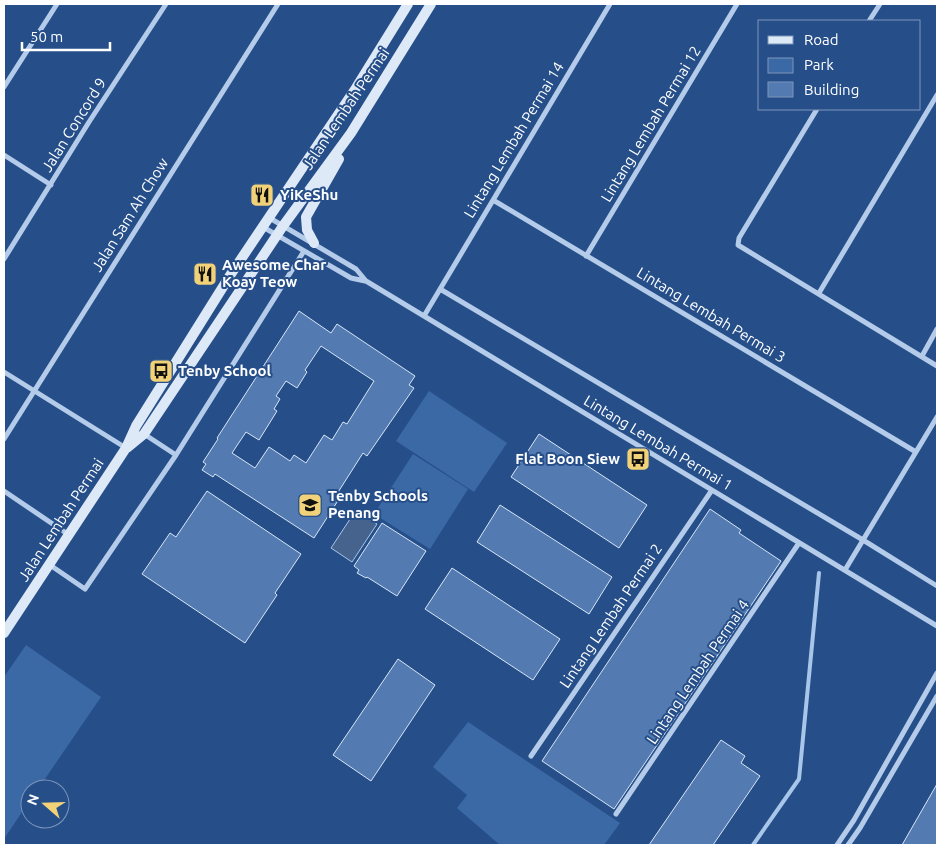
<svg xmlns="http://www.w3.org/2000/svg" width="941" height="849" font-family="Ubuntu,sans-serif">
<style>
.green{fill:#3b69a6}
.water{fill:#46638d;stroke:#a8c5ea}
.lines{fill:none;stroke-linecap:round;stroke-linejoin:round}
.stream{stroke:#a8c5ea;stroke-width:4}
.building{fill:#537bb2;stroke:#d8e5f7;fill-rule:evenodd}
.minor{stroke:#b4cbe9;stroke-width:5}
.secondary{stroke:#dee9f8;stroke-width:10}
.labels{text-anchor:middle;stroke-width:4;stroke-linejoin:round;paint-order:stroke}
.street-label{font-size:15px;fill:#fff;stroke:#264f8a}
.poi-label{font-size:15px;font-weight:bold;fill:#fff;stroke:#264f8a;text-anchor:start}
</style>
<rect width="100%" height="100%" fill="#264f8a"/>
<path class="green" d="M429,391L507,443L474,492L396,441Z
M413,454L468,489L430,549L374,514Z
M26,645L101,697L38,789H30V800L4,839V677Z
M468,722L620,823L604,845H500L457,808L467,795L433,767Z"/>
<path class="water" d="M356,510L377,524L352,562L331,548Z"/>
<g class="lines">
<path class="stream" d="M753,845L799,779L819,573"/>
</g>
<path class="building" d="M299,311L331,333L337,324L415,376L409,385L414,388L367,456L363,453L335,497L339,499L314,538L215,474L213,477L202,470L206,464L203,462L218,439L217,438ZM321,346L374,381L347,424L343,422L332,440L324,435L306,463L294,455L290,461L269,447L255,468L232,453L246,432L259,440L277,411L274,409L280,399L276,396L286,381L297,388L307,372L305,370Z
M539,434L647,505L619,548L511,477Z
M207,491L301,554L275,593L277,595L245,643L142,574L170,533L176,537Z
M500,505L612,577L589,614L477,542Z
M710,509L741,530L739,533L781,561L614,809L542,761Z
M382,523L426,551L397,596L367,577L366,578L357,573L359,570L354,566Z
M452,568L560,639L533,680L425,609Z
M398,659L435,685L371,781L333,755Z
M721,740L745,756L741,763L760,776L713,845H649Z
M937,784V845H902Z"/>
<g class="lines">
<path class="minor" d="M869,21L880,4
M4,87L57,4
M817,109L739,238L738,245L937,366
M4,155L51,185
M493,200L916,452
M268,217L356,269L366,281L937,626
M263,227L351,278L365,281
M586,256L737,4
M4,259L89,122L166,4
M440,289L863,540L937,586
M819,293L937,95
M424,316L610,4
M922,356L937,329
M4,372L126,448
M144,434L176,455
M4,439L278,4
M4,491L69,535
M50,565L85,589L176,455L304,251
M845,570L937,417
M531,756L712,490
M616,814L799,543
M837,845L854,820L937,673
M848,845L860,828L937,696"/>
<path class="secondary" d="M314,243L307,230L306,217L339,159
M127,448L144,434L283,226L351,133L431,4
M4,633L126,448L136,426L231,274L356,88L408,4"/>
</g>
<defs>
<g id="restaurant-square" transform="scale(1.25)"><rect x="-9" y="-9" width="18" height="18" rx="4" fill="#f2d279" stroke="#264f8a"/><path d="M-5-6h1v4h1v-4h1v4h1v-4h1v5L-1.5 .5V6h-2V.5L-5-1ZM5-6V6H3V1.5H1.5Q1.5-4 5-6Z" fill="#111"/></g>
<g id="bus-square" transform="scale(1.25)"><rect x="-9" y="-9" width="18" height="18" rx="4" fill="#f2d279" stroke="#264f8a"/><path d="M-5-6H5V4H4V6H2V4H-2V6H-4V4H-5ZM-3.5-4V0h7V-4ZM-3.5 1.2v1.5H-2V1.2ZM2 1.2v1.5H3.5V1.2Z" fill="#111"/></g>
<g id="school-square" transform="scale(1.25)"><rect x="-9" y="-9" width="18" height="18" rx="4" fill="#f2d279" stroke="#264f8a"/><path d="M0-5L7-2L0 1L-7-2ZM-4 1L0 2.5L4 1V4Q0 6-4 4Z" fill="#111"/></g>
</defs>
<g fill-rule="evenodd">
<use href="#restaurant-square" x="262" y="195"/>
<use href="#restaurant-square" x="205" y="274"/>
<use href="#bus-square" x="161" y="371"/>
<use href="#bus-square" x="638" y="459"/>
<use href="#school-square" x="310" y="505"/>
</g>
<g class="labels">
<g class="street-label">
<text transform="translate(346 109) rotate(-56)" y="5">Jalan Lembah Permai</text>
<text transform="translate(651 124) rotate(-59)" y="5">Lintang Lembah Permai 12</text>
<text transform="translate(74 125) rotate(-58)" y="5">Jalan Concord 9</text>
<text transform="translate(514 140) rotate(-59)" y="5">Lintang Lembah Permai 14</text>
<text transform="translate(130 215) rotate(-58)" y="5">Jalan Sam Ah Chow</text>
<text transform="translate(711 315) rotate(31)" y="5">Lintang Lembah Permai 3</text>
<text transform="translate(658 443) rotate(31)" y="5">Lintang Lembah Permai 1</text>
<text transform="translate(61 520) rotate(-57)" y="5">Jalan Lembah Permai</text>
<text transform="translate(611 616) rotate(-56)" y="5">Lintang Lembah Permai 2</text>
<text transform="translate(698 672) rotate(-56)" y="5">Lintang Lembah Permai 4</text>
</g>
<g class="poi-label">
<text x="280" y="200">YiKeShu</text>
<text x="222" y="270">Awesome Char<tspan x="222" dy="17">Koay Teow</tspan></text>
<text x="178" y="376">Tenby School</text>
<text x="620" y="464" text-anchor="end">Flat Boon Siew</text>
<text x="328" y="501">Tenby Schools<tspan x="328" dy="17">Penang</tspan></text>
</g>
</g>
<rect width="941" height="849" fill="none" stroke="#ffffff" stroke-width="10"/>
<rect x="758" y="20" width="162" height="90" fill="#264f8a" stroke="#7d95b9"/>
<rect x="768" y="36" width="25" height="8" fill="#dee9f8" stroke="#7d95b9"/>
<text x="804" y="45" font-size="15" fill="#ffffff">Road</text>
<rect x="768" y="58" width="25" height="15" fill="#3b69a6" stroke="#7d95b9"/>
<text x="804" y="70" font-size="15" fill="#ffffff">Park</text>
<rect x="768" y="82" width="25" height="15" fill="#537bb2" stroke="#7d95b9"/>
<text x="804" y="95" font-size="15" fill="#ffffff">Building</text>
<g transform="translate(45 804) rotate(290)"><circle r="24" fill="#264f8a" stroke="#7d95b9"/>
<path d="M0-4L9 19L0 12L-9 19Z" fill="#f2d279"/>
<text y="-8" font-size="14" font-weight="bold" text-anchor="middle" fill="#ffffff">N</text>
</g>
<path d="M22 42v8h88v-8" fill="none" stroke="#ffffff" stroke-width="2.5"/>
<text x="30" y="42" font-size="15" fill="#ffffff" stroke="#264f8a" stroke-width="4" paint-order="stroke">50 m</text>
</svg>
